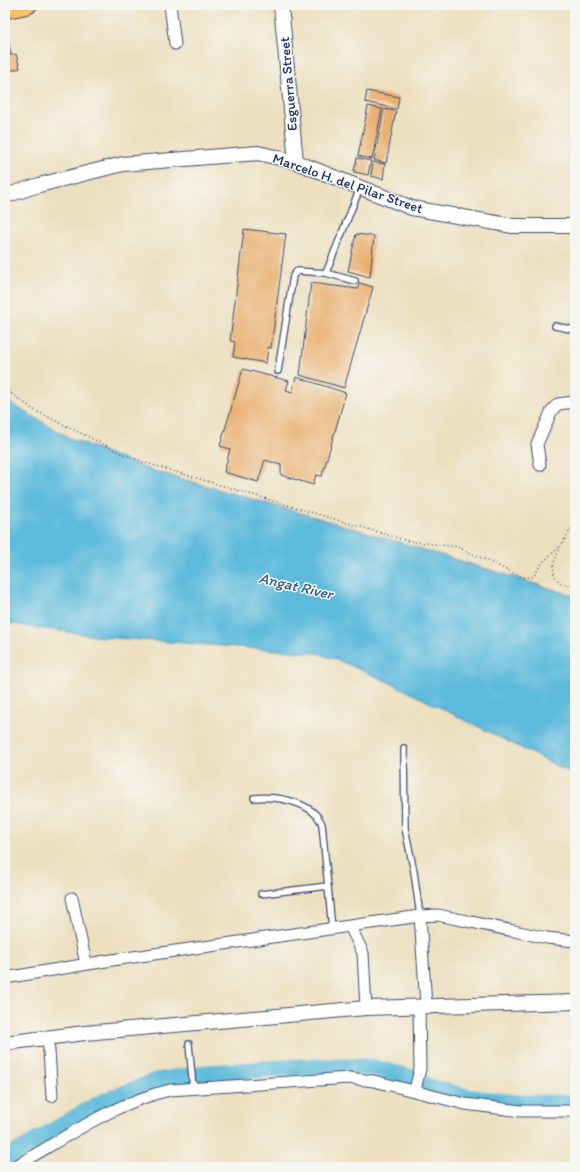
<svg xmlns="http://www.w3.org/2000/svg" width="580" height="1172" font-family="Itim,sans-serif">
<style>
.water{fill:#5cbadb;stroke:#3c749c}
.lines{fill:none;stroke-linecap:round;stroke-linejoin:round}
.river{stroke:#5cbadb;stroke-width:17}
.building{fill:#e9b06f}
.service-casing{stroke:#3a4a6d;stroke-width:8}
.minor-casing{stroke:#3a4a6d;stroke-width:13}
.tertiary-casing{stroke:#3a4a6d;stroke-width:16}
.primary-casing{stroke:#3a4a6d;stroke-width:19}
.path{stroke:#3a4a6d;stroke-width:1.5;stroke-dasharray:1 3;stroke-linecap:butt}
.service{stroke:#fff;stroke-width:5.5}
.minor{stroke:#fff;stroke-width:11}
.tertiary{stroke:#fff;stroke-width:14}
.primary{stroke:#f9bf6d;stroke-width:17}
.labels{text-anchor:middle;stroke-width:3;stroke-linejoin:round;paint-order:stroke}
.street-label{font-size:14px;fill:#1b2f5e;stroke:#f6f6f2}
.water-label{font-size:15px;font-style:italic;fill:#2e5984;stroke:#f6f6f2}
</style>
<rect width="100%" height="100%" fill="#f6f6f2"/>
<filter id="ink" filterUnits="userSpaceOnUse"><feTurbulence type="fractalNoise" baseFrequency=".025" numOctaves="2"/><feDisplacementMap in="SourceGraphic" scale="8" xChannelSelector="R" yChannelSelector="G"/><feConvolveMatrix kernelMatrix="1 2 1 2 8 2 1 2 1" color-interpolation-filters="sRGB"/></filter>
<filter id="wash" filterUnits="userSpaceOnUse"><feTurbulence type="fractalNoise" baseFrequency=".012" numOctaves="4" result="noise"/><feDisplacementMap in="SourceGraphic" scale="16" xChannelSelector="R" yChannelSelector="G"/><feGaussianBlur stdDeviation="0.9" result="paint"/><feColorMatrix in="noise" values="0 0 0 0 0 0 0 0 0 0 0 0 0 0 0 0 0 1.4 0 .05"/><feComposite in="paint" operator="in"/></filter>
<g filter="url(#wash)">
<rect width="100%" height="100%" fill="#ede0bf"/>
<path class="water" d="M5,400L70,438L147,469L346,526L575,596V775L391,683L338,660L317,653L102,637L5,623Z"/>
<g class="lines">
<path class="river" d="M5,1159L98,1104L156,1081L206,1073L296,1067H371L409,1077L429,1087L472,1098L518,1103H575"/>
</g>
<g id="blocks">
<path class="building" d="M7,34L11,54L5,55V35Z
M16,54L20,68L5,72V57Z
M367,91L399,97L397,109L365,102Z
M368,106L382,109L372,159L358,156Z
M384,109L396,111L386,163L374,160Z
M357,158L371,161L368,175L354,172Z
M373,162L385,164L383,179L371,176Z
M244,229L286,234L271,348L268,347L266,363L233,357L235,342L230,341Z
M356,234L374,236L370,277L348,271Z
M311,283L358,289L359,283L373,287L344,388L300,375Z
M243,369L289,381L286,390L292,392L296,377L346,393L322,476L316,475L313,485L281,475V465L265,460L258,482L224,472L230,449L220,446Z"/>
</g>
</g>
<g filter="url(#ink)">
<use href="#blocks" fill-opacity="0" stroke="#3a4a6d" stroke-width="1"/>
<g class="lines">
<g class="service-casing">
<path id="service" d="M326,273L360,188
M555,326L575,330
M278,371L293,276L297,271L326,273L355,281
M404,748L405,828L414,872L420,916
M254,798C276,796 312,801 322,824L332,929
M261,894L328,886
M189,1044L193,1088"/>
</g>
<g class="minor-casing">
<path id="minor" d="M170,5L175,44
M540,465L537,444L552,410L558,404L575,402
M72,898L86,964
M420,916L426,1005
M350,926L363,953L366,1008
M5,978L112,960L420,916L438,915L547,938L575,941
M48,1037L52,1096
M415,1090L420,1069L419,1006
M14,1167C65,1138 113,1103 170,1090L349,1078L374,1081L465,1104L521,1111H575"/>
</g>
<g class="tertiary-casing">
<path id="tertiary" d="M281,5L296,162
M5,196L39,185L123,164L258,153L296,162L412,208L513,226H575
M5,1043L85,1033L366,1008L575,1002"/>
</g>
<g class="primary-casing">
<path id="primary" d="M5,10L28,5"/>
</g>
<path class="path" d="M5,389L34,410L121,453L146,463L408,541L458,547L522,577H533L542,563L559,547
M575,522C569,534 541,569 560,582C563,584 571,585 575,586"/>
<use href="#service" class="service"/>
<use href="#minor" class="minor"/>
<use href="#tertiary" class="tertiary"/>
<use href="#primary" class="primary"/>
</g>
</g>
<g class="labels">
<g class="street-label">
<text transform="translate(288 84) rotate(-95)" y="5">Esguerra Street</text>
<text transform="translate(348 183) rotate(19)" y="5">Marcelo H. del Pilar Street</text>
</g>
<g class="water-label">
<text transform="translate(296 586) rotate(13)" y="5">Angat River</text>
</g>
</g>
<rect width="580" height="1172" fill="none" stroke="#f6f6f2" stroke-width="20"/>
</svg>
